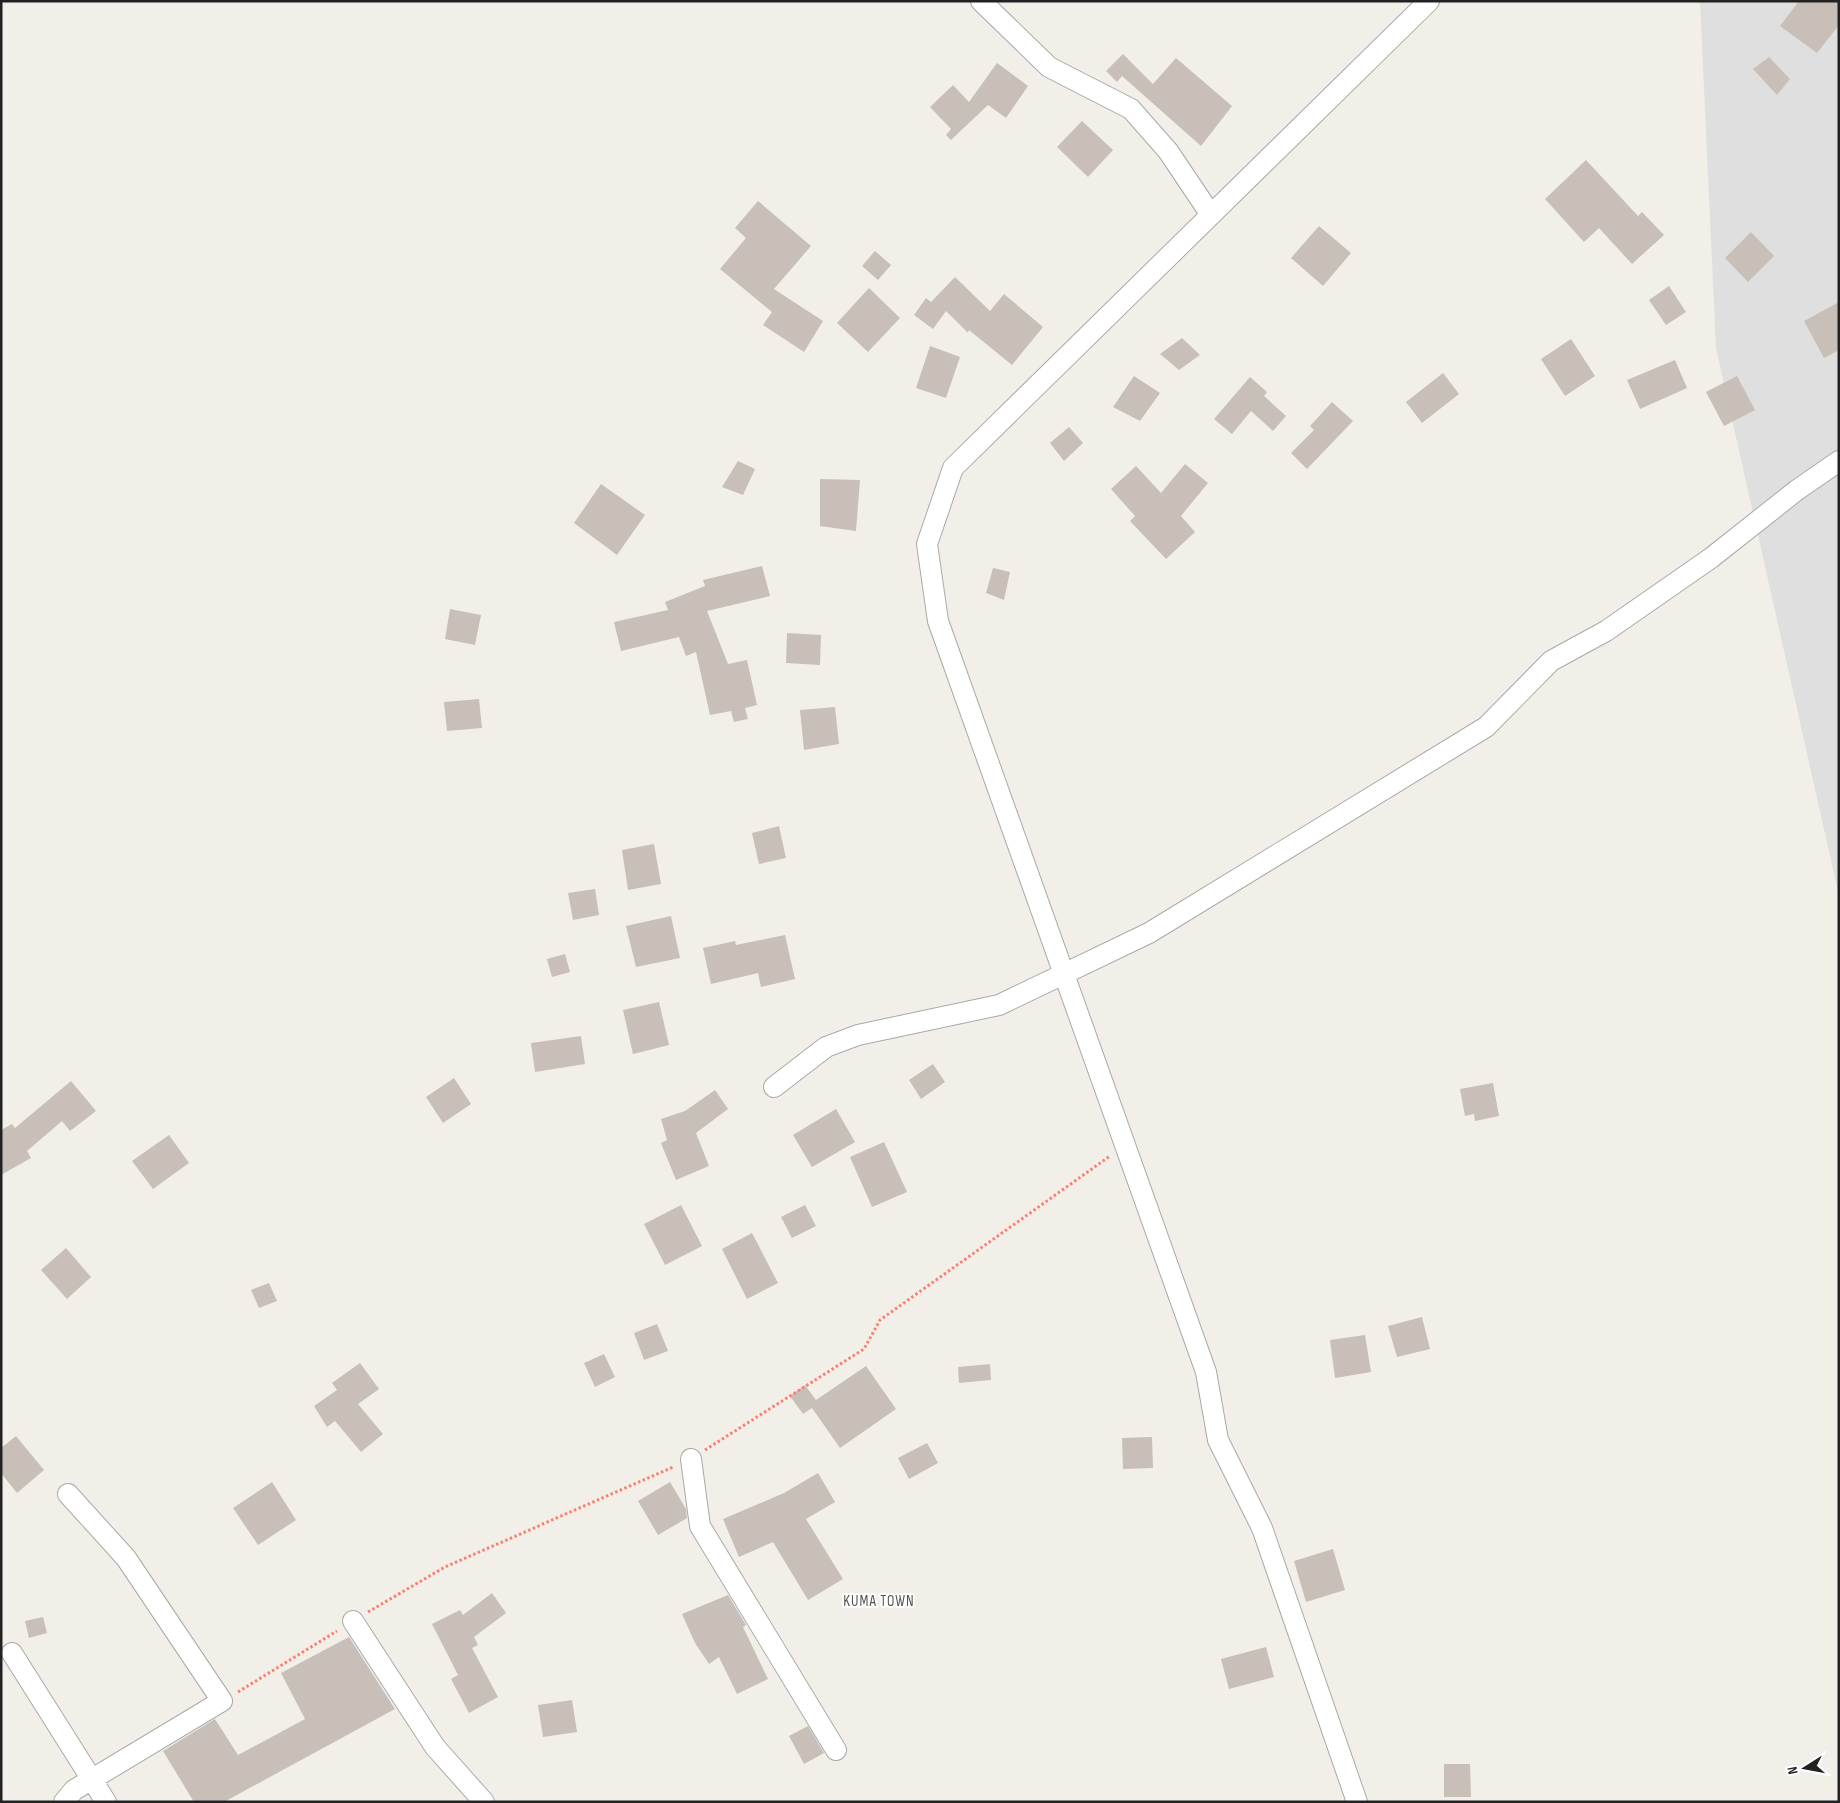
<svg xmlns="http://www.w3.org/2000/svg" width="1840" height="1803" font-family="'Sofia Sans Condensed',sans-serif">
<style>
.residential{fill:#e0dfdf}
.building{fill:#c7bfb8}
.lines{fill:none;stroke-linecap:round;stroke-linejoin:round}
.minor-casing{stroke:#a9a9a9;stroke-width:22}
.path{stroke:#fa8072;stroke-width:3;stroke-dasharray:2.5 2.5;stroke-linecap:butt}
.minor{stroke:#fff;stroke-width:20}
.labels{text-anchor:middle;stroke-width:4;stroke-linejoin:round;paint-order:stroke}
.neighbourhood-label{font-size:15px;letter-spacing:1px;fill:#555;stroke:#fff}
</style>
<rect width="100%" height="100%" fill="#f2efe9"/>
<path class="residential" d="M1700,1H1839V896L1716,348Z"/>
<path class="building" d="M1799,1H1839V25L1817,53L1780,26Z
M1123,54L1153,84L1176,58L1232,106L1201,146L1122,76L1117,82L1106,71Z
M1769,57L1790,79L1777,95L1753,69Z
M997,63L1028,86L1006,118L988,105L951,140L946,135L951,129L930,107L953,85L969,102Z
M1082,121L1113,150L1088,177L1057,147Z
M1586,160L1638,216L1642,212L1664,235L1632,264L1599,228L1584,242L1545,199Z
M758,201L811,246L774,289L823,321L804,352L763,325L772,312L720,269L746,238L735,228Z
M1319,226L1351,253L1323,286L1291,258Z
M1751,232L1774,256L1748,282L1725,258Z
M875,251L891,265L878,280L862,266Z
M955,277L990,311L1004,294L1043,327L1012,365L969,330L968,333L946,311L933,329L914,315L926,298L931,302Z
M1669,286L1686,312L1666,325L1649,300Z
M869,288L900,318L868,352L837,323Z
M1839,302V350L1824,358L1804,321Z
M1182,338L1200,355L1179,370L1160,354Z
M1571,339L1595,376L1565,396L1541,359Z
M930,346L960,357L946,398L916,388Z
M1675,360L1687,388L1640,409L1627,380Z
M1443,373L1459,394L1422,423L1406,402Z
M1134,376L1160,393L1140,421L1113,407Z
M1737,376L1755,410L1724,426L1706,392Z
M1250,377L1267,392L1264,396L1286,416L1273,431L1251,411L1232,434L1214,419Z
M1332,402L1353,421L1307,469L1291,453L1314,430L1310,426Z
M1069,427L1083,443L1064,461L1050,443Z
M738,461L755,469L743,495L722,487Z
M1185,464L1208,483L1181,516L1195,532L1166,559L1130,521L1135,516L1111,489L1136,466L1161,493Z
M820,479L860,480L856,531L820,526Z
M601,484L645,515L617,555L574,523Z
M762,566L770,596L707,611L728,664L747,660L757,705L745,708L748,719L734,722L731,711L710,715L696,652L686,656L679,637L621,651L614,622L668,610L665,602L705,586L703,580Z
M993,568L1010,572L1004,600L986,593Z
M450,609L481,615L475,645L445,639Z
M787,633L821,635L820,665L786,663Z
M479,699L482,728L447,731L444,702Z
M835,707L839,744L804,750L800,710Z
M779,826L786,858L759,864L752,833Z
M654,844L661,884L628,890L622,850Z
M595,889L599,915L573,920L568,893Z
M671,916L680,958L636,967L626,926Z
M785,935L795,979L761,987L758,973L711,984L703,948L735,941L736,945Z
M565,954L570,972L552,977L547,959Z
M659,1002L669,1045L633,1054L623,1010Z
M581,1036L585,1064L535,1072L531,1043Z
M933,1064L945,1082L921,1099L909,1080Z
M454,1078L471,1104L443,1123L426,1097Z
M71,1081L96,1111L70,1131L62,1121L27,1151L31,1158L1,1175V1130L12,1124L15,1128Z
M1493,1083L1499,1116L1475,1121L1474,1114L1465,1116L1460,1089Z
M715,1090L728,1109L696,1133L709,1166L676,1180L661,1143L667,1140L661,1119L685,1111Z
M836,1109L855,1142L812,1167L793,1135Z
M169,1135L189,1163L153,1189L132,1161Z
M884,1142L907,1192L872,1207L850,1157Z
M681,1205L702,1246L665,1265L644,1224Z
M805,1205L816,1226L792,1238L781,1217Z
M752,1233L778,1283L747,1299L722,1249Z
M66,1248L91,1277L67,1299L41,1270Z
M269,1283L277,1301L259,1308L251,1290Z
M1422,1317L1430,1349L1397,1357L1388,1326Z
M657,1324L668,1351L644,1360L634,1333Z
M1365,1335L1371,1372L1335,1378L1330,1340Z
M604,1354L615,1377L595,1387L584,1363Z
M360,1363L379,1389L358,1404L383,1434L361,1452L335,1421L327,1427L314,1406L337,1390L332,1383Z
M990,1364L991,1380L959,1383L958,1367Z
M866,1366L896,1409L840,1448L812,1408L803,1414L790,1396L805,1385L816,1400Z
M16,1436L44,1470L17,1493L1,1473V1448Z
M1152,1437L1153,1468L1123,1469L1122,1438Z
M927,1443L938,1463L909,1479L898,1458Z
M818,1473L835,1502L806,1519L843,1579L808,1600L773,1542L739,1557L723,1519L784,1493Z
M272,1482L296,1520L258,1545L233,1508Z
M670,1482L686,1509L687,1518L658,1535L638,1501Z
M1333,1549L1345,1590L1306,1602L1294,1561Z
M492,1593L506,1613L474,1637L478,1645L472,1648L498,1697L469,1713L451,1679L458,1675L432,1624L460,1610L463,1615Z
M728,1595L746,1625L743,1627L768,1679L737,1694L719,1657L709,1664L695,1643L682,1614Z
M43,1617L47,1633L29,1638L25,1621Z
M349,1637L395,1709L224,1802H194L163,1751L215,1719L238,1755L305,1719L281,1673Z
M1266,1647L1274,1677L1229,1689L1221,1659Z
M572,1700L577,1732L543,1737L538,1705Z
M808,1726L824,1753L804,1764L789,1736Z
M1444,1764H1470L1471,1797H1444Z"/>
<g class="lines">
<g class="minor-casing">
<path id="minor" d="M981,1L1049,67L1131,109L1168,151L1211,215
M774,1087L826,1047L858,1035L999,1005L1149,933L1486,727L1551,661L1606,631L1711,558L1797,490L1839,461
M691,1459L700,1526L836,1750
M353,1621L435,1747L484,1802
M12,1653L106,1802
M64,1802L74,1790L222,1701L126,1558L68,1494
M1357,1802L1262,1528L1218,1440L1206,1372L938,621L927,544L953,468L1429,1"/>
</g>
<path class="path" d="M705,1450L864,1349L880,1320L1110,1156
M368,1612L445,1567L673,1467
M238,1692L337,1631"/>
<use href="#minor" class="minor"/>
</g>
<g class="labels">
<g class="neighbourhood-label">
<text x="879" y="1606">KUMA TOWN</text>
</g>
</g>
<rect width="1840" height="1803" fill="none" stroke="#222222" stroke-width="5"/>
<g transform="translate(1805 1768) rotate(259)" stroke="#ffffff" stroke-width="4" paint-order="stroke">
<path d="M0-4L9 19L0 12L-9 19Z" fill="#222222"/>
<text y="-8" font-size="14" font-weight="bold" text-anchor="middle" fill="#222222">N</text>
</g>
</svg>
